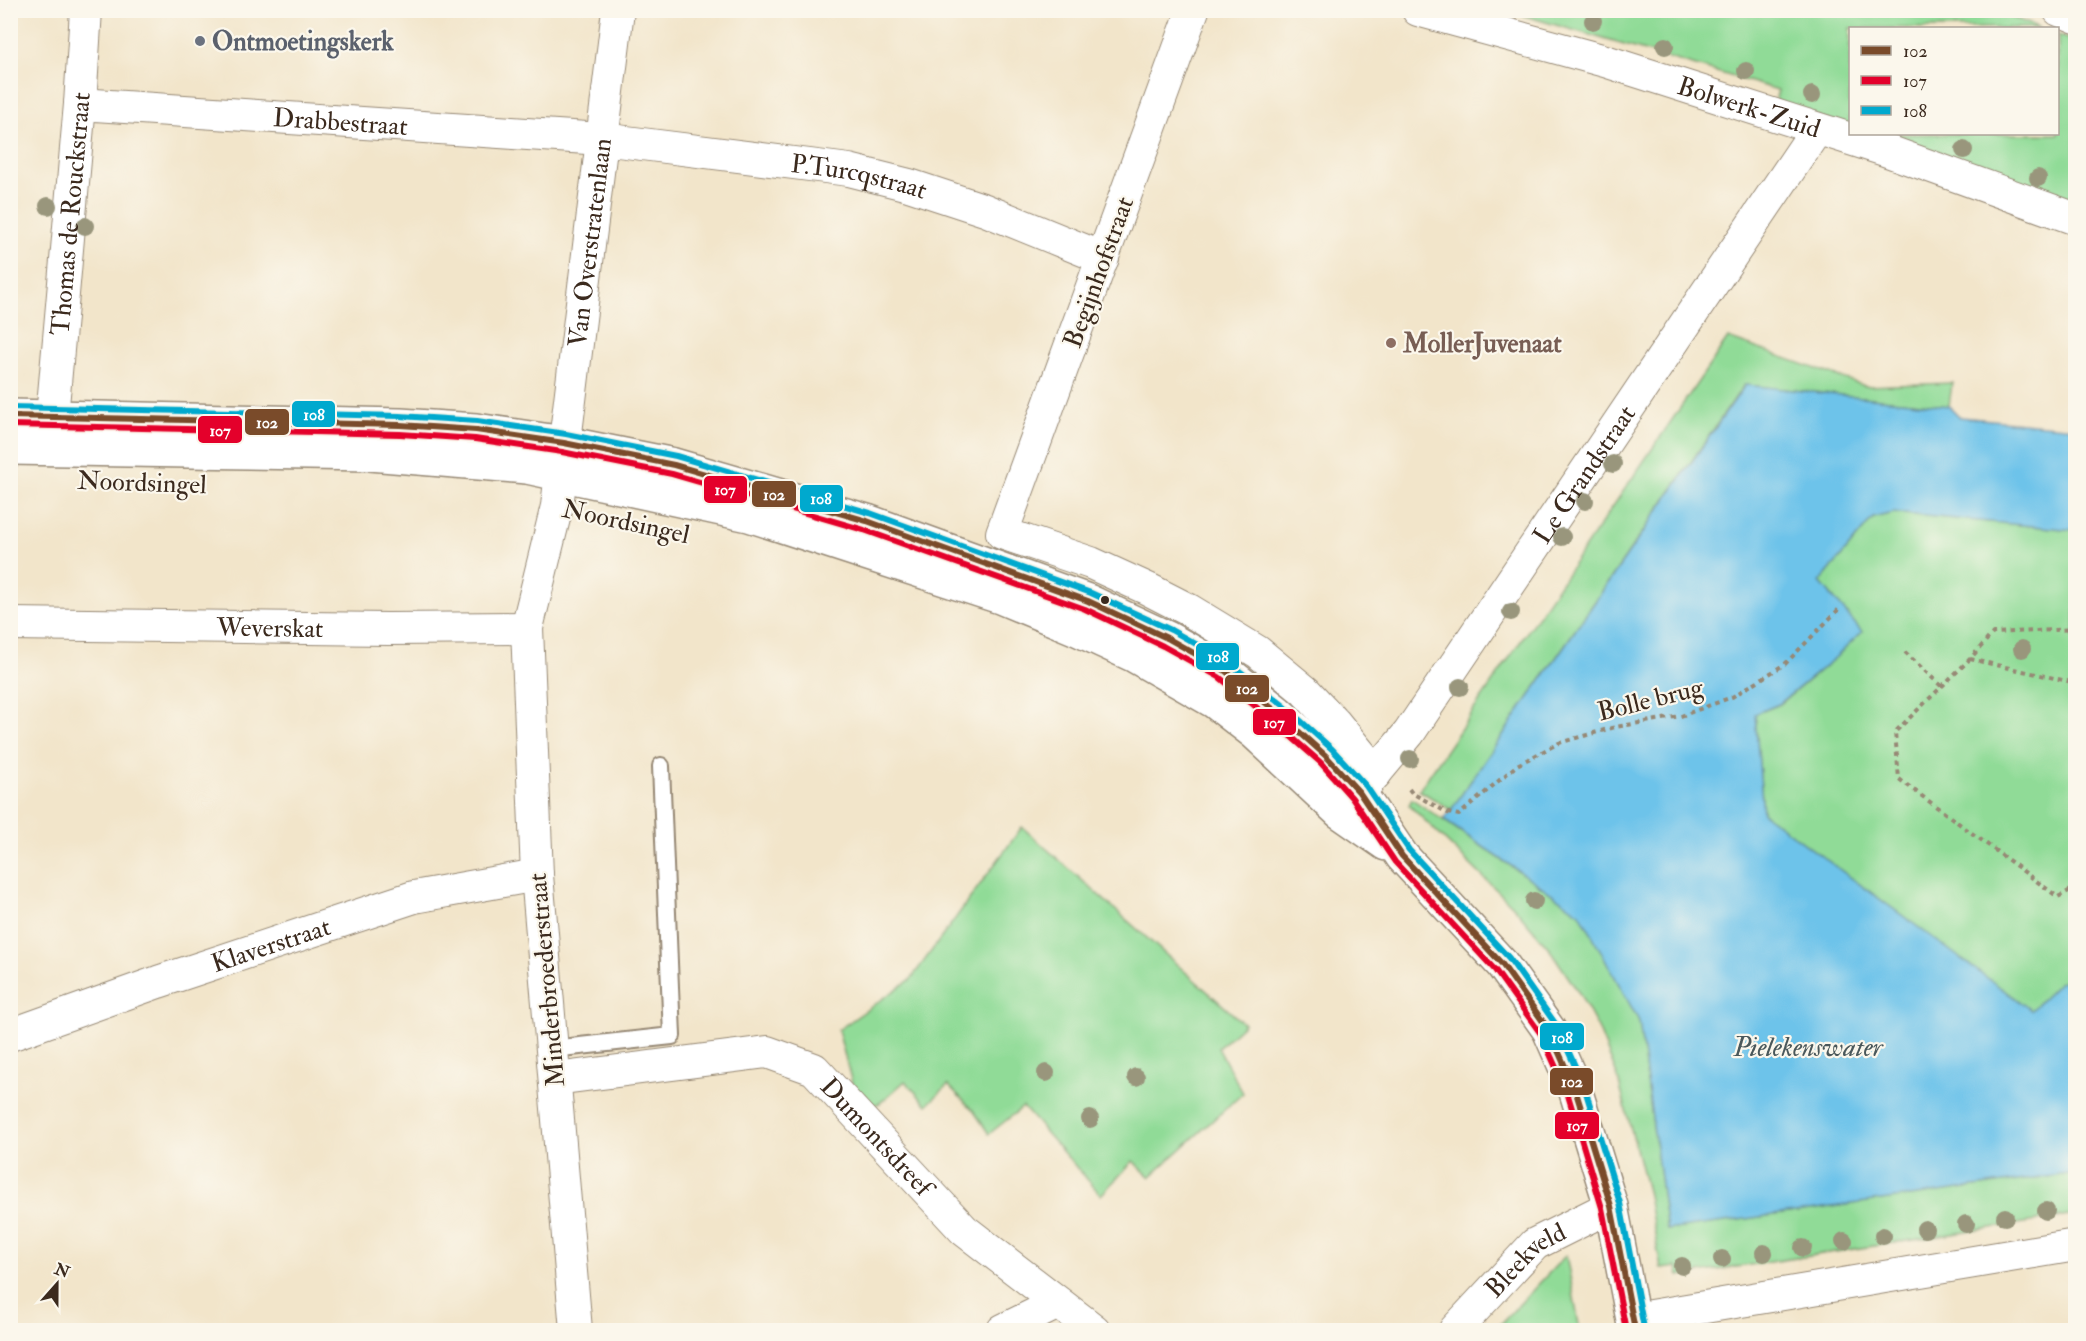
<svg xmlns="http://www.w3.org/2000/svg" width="2086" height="1341" font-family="'IM FELL Double Pica',serif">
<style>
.green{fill:#90db97;stroke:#66825a;stroke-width:1.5}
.water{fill:#6dc3ea;stroke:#547684;stroke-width:1.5}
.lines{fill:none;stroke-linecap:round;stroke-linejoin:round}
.lane-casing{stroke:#968874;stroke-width:20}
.street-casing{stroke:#968874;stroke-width:34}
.secondary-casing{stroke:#968874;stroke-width:36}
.path{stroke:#968874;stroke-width:4;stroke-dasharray:4.5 4.5;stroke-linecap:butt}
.lane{stroke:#fff;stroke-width:16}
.street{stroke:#fff;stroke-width:32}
.secondary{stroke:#fff;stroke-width:33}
.bus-1-casing{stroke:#fbf7ec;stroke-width:10}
.bus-2-casing{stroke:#fbf7ec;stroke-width:10}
.bus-3-casing{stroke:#fbf7ec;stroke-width:10}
.bus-1{stroke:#7a4b2a;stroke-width:6}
.bus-2{stroke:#e4002b;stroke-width:6}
.bus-3{stroke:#00a9ce;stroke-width:6}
.tree{fill:#99967c}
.worship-dot{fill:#6b7280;stroke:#fbf7ec;stroke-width:2}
.education-dot{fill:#8d6e63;stroke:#fbf7ec;stroke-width:2}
.bus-dot{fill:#3b2a1e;stroke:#fbf7ec;stroke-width:2}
.labels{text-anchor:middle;stroke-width:4.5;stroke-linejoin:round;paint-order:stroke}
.worship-label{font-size:26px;font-weight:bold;fill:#5b616d;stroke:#fbf7ec;text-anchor:start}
.street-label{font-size:26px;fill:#3b2a1e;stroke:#fbf7ec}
.education-label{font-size:26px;font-weight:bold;fill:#785e54;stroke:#fbf7ec;text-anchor:start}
.water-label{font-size:27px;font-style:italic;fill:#4a585b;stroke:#fbf7ec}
.line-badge{stroke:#fbf7ec;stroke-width:2}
.badge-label{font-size:16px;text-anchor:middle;font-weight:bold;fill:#fff}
</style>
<rect width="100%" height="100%" fill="#fbf7ec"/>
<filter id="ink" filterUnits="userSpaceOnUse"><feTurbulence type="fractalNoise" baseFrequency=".0167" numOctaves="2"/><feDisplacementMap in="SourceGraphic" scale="12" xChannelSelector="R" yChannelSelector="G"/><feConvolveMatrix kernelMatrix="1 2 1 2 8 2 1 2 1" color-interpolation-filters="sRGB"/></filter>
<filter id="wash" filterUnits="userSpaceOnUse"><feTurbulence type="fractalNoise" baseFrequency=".008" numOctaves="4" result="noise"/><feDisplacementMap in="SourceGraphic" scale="24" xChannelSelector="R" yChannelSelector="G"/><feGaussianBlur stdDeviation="1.35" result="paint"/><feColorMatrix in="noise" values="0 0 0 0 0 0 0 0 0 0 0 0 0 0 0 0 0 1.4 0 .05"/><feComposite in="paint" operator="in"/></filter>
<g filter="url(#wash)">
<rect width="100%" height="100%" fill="#f2e5ca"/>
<path class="green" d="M1993,10L2040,28H1850V128L1775,102L1778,90L1508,11Z
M2058,35L2075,42V208L1867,134H2058Z
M1728,338L1865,386L1952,383L1949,406L1744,385L1451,810L1419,790Z
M1893,513L2075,530V978L2059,983L2031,1011L1763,813L1755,714L1780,704L1836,657L1862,632L1820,582L1873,518Z
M1412,799L1580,913L1639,1021L1667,1230L2075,1173V1215L1679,1276L1677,1267L1661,1269L1648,1195L1617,1075L1598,1028L1579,993L1548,947L1513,906L1409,805Z
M1022,827L1244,1024L1218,1048L1243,1093L1150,1177L1133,1161L1101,1195L1023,1107L989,1134L973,1110L948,1085L927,1105L905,1081L880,1103L874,1105L853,1087L838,1030L911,979Z
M1566,1255L1580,1330H1495Z"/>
<path class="water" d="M1745,385L1949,406L1960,417L2075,428V530L1893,513L1873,518L1820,582L1862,632L1836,657L1779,704L1755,714L1763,813L2031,1010L2059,983L2075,978V1173L1667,1230L1639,1021L1580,913L1444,820Z"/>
</g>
<g filter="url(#ink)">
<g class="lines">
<g class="lane-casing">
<path id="lane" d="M552,1049L672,1036L661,766"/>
</g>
<g class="street-casing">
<g id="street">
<path d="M1193,10L1002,533L1091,563L1148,589L1189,610L1258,652L1305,691L1336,724L1376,773"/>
<path id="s1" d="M1418,10L1605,61L1885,150L2076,219"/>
<path d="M2059,10L2076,17"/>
<path id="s2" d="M80,104L602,139L849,170L909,185L985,210L1103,258"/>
<path id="s3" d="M52,417L80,104L86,10"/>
<path id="s4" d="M10,624L388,629L527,628"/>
<path id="s5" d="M1363,788L1409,733L1817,129"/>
<path id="s6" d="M10,1035L158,982L414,897L537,875"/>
<path id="s7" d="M555,1079L767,1052L814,1069L964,1230L1094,1330"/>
<path d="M1633,1319L2076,1245"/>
<path id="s8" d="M576,1330L537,875L527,628L557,506L618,10"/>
<path d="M1003,1330L1058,1303"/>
<path id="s9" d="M1455,1330L1535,1244L1611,1206"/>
</g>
</g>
<g class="secondary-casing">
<path id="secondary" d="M10,416L400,425L476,430L564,443L674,465L867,521L1088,601L1167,638L1224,670L1277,712L1326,756L1359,792L1402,856L1502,964L1549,1030L1575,1089L1611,1206L1635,1330
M10,448L370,454L527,467L749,515L1000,597L1077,629L1133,655L1215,702L1255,733L1340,812L1386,844"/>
</g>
<path class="path" d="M2073,151L2076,153
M2076,629L1993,633L1970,659L1895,732L1899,779L2058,897L2076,887
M1905,652L1941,686
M1970,659L2076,683
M1409,789L1412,793L1448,813L1459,815L1517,765L1559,743L1615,727L1681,716L1732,697L1785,664L1841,607"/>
<use href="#lane" class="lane"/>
<use href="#street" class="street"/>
<use href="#secondary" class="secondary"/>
<g class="bus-1-casing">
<path id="bus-1" d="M10,416L400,425L476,430L564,443L674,465L867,521L1088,601L1167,638L1224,670L1277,712L1326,756L1359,792L1402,856L1502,964L1549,1030L1575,1089L1611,1206L1635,1330"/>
</g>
<g class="bus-2-casing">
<path id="bus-2" d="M10,425L400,434L475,439L562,452L672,474L864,530L1085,609L1163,646L1219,677L1271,719L1320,762L1352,798L1395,862L1495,970L1541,1034L1567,1092L1602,1208L1626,1330"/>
</g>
<g class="bus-3-casing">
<path id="bus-3" d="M10,407L400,416L477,421L566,434L676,456L870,513L1091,593L1171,630L1228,662L1283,705L1332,749L1366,786L1409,850L1509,958L1557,1026L1584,1086L1620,1203L1644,1328"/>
</g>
<use href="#bus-1" class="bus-1"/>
<use href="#bus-2" class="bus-2"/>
<use href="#bus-3" class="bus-3"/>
</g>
<g class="tree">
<circle cx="1593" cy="21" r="9"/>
<circle cx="1665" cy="46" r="9"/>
<circle cx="1746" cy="71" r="9"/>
<circle cx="1812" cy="95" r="9"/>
<circle cx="1964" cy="150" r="9"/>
<circle cx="2038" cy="178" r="9"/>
<circle cx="48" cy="206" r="9"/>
<circle cx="85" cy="226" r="9"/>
<circle cx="1613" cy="464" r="9"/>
<circle cx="1585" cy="501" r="9"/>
<circle cx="1562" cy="537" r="9"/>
<circle cx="1511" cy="612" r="9"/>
<circle cx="2022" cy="649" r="9"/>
<circle cx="1460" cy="687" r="9"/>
<circle cx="1410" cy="759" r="9"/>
<circle cx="1534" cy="901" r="9"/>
<circle cx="1046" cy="1073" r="9"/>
<circle cx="1136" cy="1077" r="9"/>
<circle cx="1090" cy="1119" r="9"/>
<circle cx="2046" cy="1211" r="9"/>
<circle cx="2005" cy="1217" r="9"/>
<circle cx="1966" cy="1224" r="9"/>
<circle cx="1925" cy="1229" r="9"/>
<circle cx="1883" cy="1236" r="9"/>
<circle cx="1844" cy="1241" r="9"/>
<circle cx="1803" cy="1248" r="9"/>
<circle cx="1764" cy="1253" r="9"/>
<circle cx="1722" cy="1259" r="9"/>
<circle cx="1682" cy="1266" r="9"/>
</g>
</g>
<circle class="worship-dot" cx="200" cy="41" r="6"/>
<circle class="education-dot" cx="1391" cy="343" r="6"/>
<circle class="bus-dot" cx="1105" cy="600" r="5"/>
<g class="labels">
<g class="worship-label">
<text x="212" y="50">Ontmoetingskerk</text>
</g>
<g class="street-label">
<text dy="9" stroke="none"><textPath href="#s1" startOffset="345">Bolwerk-Zuid</textPath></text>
<text dy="9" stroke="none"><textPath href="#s2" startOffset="261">Drabbestraat</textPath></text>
<text dy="9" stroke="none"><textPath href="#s2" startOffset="783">P.Turcqstraat</textPath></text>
<text dy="9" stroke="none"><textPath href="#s3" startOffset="204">Thomas de Rouckstraat</textPath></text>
<text dy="9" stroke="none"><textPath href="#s8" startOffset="1095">Van Overstratenlaan</textPath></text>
<text transform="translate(1098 272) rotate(-70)" y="9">Begijnhofstraat</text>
<text dy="9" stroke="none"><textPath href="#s5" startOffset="384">Le Grandstraat</textPath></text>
<text transform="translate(142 482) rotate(2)" y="9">Noordsingel</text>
<text transform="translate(626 521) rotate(12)" y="9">Noordsingel</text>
<text dy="9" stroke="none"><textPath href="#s4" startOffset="260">Weverskat</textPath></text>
<text transform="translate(1650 699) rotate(-14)" y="9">Bolle brug</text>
<text dy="9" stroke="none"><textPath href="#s6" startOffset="276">Klaverstraat</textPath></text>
<text transform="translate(546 980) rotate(-95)" y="9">Minderbroederstraat</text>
<text dy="9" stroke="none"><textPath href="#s7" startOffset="356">Dumontsdreef</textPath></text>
<text dy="9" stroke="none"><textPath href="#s9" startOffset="100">Bleekveld</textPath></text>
</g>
<g class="education-label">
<text x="1403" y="352">MollerJuvenaat</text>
</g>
<g class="water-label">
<text x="1808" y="1056">Pielekenswater</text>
</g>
</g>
<g class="line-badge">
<rect x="291" y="400" width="45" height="28" rx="6" fill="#00a9ce"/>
<rect x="244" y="408" width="46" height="28" rx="6" fill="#7a4b2a"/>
<rect x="197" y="415" width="46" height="29" rx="6" fill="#e4002b"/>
<rect x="703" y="475" width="45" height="29" rx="6" fill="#e4002b"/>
<rect x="751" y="480" width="46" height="28" rx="6" fill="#7a4b2a"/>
<rect x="799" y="484" width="45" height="29" rx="6" fill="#00a9ce"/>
<rect x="1195" y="642" width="45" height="29" rx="6" fill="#00a9ce"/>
<rect x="1224" y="674" width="46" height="29" rx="6" fill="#7a4b2a"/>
<rect x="1252" y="708" width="45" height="28" rx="6" fill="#e4002b"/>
<rect x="1539" y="1022" width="46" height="29" rx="6" fill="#00a9ce"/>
<rect x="1549" y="1067" width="45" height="29" rx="6" fill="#7a4b2a"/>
<rect x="1554" y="1111" width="46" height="29" rx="6" fill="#e4002b"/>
</g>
<g class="badge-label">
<text x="314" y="420">108</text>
<text x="267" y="428">102</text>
<text x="220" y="436">107</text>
<text x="725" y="495">107</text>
<text x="774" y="500">102</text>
<text x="821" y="504">108</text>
<text x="1218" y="662">108</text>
<text x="1247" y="694">102</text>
<text x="1274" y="728">107</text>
<text x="1562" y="1043">108</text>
<text x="1572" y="1087">102</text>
<text x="1577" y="1131">107</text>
</g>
<rect width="2086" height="1341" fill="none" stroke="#fbf7ec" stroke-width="36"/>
<rect x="1849" y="27" width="210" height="108" fill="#fbf7ec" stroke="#aea59a" stroke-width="1.5"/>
<rect x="1861" y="46" width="30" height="9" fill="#7a4b2a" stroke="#aea59a" stroke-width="1.5"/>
<text x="1903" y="57" font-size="18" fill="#3b2a1e">102</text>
<rect x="1861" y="76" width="30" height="9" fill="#e4002b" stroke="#aea59a" stroke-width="1.5"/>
<text x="1903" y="87" font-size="18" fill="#3b2a1e">107</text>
<rect x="1861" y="106" width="30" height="9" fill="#00a9ce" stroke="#aea59a" stroke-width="1.5"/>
<text x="1903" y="117" font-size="18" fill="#3b2a1e">108</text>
<g transform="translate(57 1284) rotate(21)" stroke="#fbf7ec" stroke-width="4.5" paint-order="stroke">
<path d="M0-4.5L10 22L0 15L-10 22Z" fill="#3b2a1e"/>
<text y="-9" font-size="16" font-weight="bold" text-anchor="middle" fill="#3b2a1e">N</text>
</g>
</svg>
